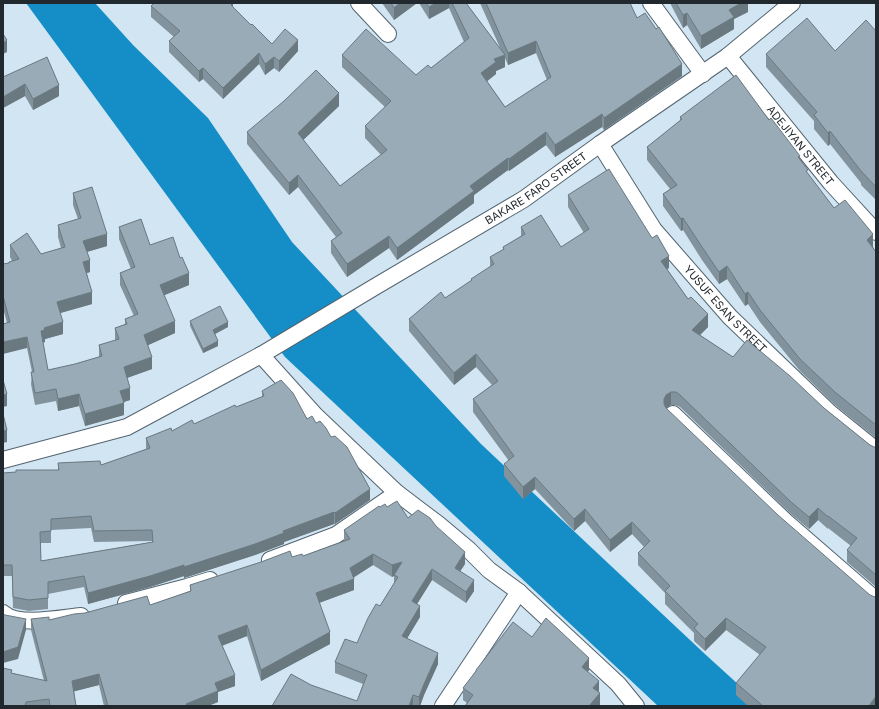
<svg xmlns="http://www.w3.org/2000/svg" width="879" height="709" font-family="Inter,sans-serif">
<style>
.water{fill:#158ec8}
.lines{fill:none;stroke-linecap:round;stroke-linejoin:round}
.street-casing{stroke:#536470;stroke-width:18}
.street{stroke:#fff;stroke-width:16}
.wall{fill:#83939d;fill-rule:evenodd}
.shaded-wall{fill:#6a7880}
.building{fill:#98abb7;stroke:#6a7880;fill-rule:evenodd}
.labels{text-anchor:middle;stroke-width:3.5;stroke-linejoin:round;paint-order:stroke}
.street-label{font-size:11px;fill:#22292e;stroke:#d1e5f2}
</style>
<rect width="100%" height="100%" fill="#d1e5f2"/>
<path class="water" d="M26,3H95L133,45L208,118L292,242L481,444L706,655L762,706H658L285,357Z"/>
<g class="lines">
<g class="street-casing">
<g id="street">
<path d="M359,3L388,34"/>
<path d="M651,3L703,74"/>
<path id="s1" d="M728,56L831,183L876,232"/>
<path id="s2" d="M600,144L654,230L730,317L830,413L876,450"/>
<path d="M261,355L315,415L397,493L438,524L469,550L489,570L519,592L618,684L636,706"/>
<path d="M673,414L785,521L876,600"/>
<path id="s3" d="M3,460L127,427L261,355L378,285L524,199L600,144L728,56L792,3"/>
<path d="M270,560L336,535L397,493"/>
<path d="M126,603L187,587L210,580"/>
<path d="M3,613C18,627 61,618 81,616"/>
<path d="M443,706L519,592"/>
</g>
</g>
<use href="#street" class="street"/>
</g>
<path class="wall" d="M233,3V8L272,44L298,51L279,72L274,68L265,75L259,64L223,99L203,79L199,82L169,52V41L174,37L151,17V6Z
M382,3H417L394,20Z
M419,3H466L501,50L480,3H630L637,18L682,76L604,130L602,127L555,157L546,145L509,171L508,170L474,195V203L397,260L389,248L347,277L331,253V241L336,237L298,187L289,195L247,144V132L339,106L303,140L340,186L381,155L365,138V126L385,107L342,67V55L416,75L431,68L464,42L449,8L429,19ZM536,53L547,80L505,107L487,81L496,74V71L505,67V58L508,65Z
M670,3H748V12L734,19V29L701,49L687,25L683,28Z
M876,31V200L861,185V183L830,144L828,146L814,129V121L766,67V54L835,51Z
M47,57L59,96L33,110L25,96L3,108Z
M680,117L800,160L808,174L834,208L873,247L876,252V438L836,406L800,371L760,322L748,304L745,306L727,279L719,284L702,260L683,230L681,231L663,206V194L670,189L647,160V147L680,121Z
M73,193L107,246L87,252L90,272L87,273L92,304L60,313L63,334L45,339V342L43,343L48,370L75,364L99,357V345L115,341V328L125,324V319L134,316L120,285V273L131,269L119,239V227L150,245L189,285L164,295L175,333L148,345L152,369L127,378L130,400L124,402V415L85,426L79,406L58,411L56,401L35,405L31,384L32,372L27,348L7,323L3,308V264L9,263L12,261L10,257V245L41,254L61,248L58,237V225L78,219L73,205Z
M568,195L669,268L667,269L708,327L700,335L733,357L824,408L870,445L874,447H876V587L847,562V550L851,546L828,528V529L818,520L809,529L791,514L680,407L676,405H671L666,408L876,706H748L736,695V683L760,655L726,630L705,651L694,641V633L665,604V593L638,565V553L644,547L632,534L610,552L585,521L574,531L535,489L523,499L504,476V464L509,461L473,412V399L492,385L476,367L454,385L409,331V319L445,298L471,281V279L490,267V257L503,250V247L521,236V227L561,247L584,233L568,207Z
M190,321L228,327L215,334L218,346L203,353L190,326Z
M262,391L307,419L316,423L331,437L370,500L335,524H334L284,542V544L255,555L184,578V576L150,587L88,604L84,587L48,594V609L29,611L13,608L12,576H3V473L58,470V463L101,465L146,449V438L194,424L236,407L262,397ZM91,528L94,542L152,541V542L41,561V543H51V530Z
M380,507H387L408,518L465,564L460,571L474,591L466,603L432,580L417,604L420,617L407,638L438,664L424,695L420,706H272L311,685L357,701L363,684L335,673V662L357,643L394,583V576L392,577L373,565L353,577L354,590L319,603L330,644L261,681L247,636L222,646L235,686L218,692V702L208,706H104L99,685L74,691L76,706H3L12,673L44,681L31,630V619L49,620L150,605L190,591V585L292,557L303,556L344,541V530Z
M532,637L589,670L588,672L599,693L600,705L599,706H465L467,703L463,700V688L476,672V670Z"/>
<path class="shaded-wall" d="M233,3V13L231,5Z
M400,3H417L394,20V8Z
M436,3H449V8L429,19V7Z
M741,3H748V12L734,19V29L701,49V36L729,10Z
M687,13V25L683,28V15Z
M7,40V52L3,54V43Z
M298,40V51L279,72V61Z
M536,41V53L508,65V53Z
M259,53V64L223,99V88Z
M505,55V67L496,71V74L481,86V73L494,59Z
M274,57V68L265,75V64Z
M682,64V76L604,130V118Z
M203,68V79L199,82V71Z
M25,84V96L3,108V97Z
M59,85V96L33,110V99Z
M339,93V106L298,145V133Z
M602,114V127L555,157V145Z
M830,131V144L828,146V133Z
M546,132V145L509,171V159Z
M508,158V170L474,195V203L397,260V248L470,186Z
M298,175V187L289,195V183Z
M683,218V230L681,231V219Z
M107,234V246L83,253V241Z
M873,234V247L867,252V240Z
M389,236V248L347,277V264Z
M669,256V268L661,273V261Z
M90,260V272L83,274V262Z
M727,266V279L719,284V272Z
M189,273V285L160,297V285Z
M92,292V304L57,314V302Z
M748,292V304L745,306V294Z
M708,314V327L692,343V330Z
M175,321V333L144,347V335Z
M63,322V334L45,339V342L41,343V331L44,328Z
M228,322V327L213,335V330Z
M27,337V348L3,354V342Z
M218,341V346L203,353V349Z
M476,354V367L454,385V373Z
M152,357V369L124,379V367Z
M130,388V400L120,403V391Z
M671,392V405L666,408L664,411V399L666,395Z
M7,394V406L3,407V416V395Z
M79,394V406L58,411V399Z
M124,403V415L85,426V414Z
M7,430V442L3,443V431Z
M535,477V489L523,499V487Z
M370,489V500L335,524V513Z
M818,508V520L809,529V517Z
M585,509V521L574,531V519Z
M334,512V524L284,542V544L255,555L184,578V567Z
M632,522V534L610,552V540Z
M465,552V564L455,579V568Z
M373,554V565L350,580V568Z
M402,562L394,575V576L392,577V565Z
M184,565V576L150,587L88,604V593Z
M432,569V580L412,612V601Z
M354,579V590L316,604V593Z
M474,580V591L466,603V592Z
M420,606V617L402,647V636Z
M726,618V630L705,651V639Z
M26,619V630L18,659L3,663V652Z
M247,625V636L218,647V636Z
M330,632V644L261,681V670Z
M438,653V664L424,695L420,706H419V697L424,684Z
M589,658V670L582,679V667Z
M99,674V685L72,692V681Z
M235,675V686L218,692V702L208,706H186V704L215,683Z
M599,681V693L593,688Z
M600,693V705L599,706H589Z
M413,695V706H409Z
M876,696V706H869Z"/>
<path class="building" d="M154,3H233L231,5L251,25L252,24L272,44L285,29L298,40L279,61L274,57L265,64L259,53L223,88L203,68L199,71L169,41L180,31L151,6Z
M391,3H400L394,8Z
M426,3H436L429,7Z
M452,3H466L505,55L494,59L496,62L481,73L505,107L551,77L536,41L508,53L486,3H630L637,18L645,13L656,29L659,27L682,64L604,118L602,114L555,145L546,132L509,159L508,158L470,186L474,191L397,248L389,236L347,264L331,241L342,233L298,175L289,183L247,132L284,101L316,70L339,93L298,133L340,186L387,150L365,126L391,101L342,55L366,29L416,75L428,65L431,68L469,38Z
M676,3H741L729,10L734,17L701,36L687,13L683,15Z
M807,18L835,51L866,20L876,31V187L861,171L830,131L828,133L814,115L817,112L766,54Z
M3,34L7,40L3,43Z
M47,57L59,85L33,99L25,84L3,97V77Z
M736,75L769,120L771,118L800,156L798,157L808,170L806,171L834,208L845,200L873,234L867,240L876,252V425L836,393L800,359L760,310L748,292L745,294L727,266L719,272L702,247L683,218L681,219L663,194L677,185L647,147L682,119L680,117Z
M609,169L652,238L657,235L669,256L661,261L688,299L691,297L708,314L692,330L733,357L747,340L790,376L824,408L870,445L874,447H876V575L847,550L857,538L828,516V517L818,508L809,517L791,502L680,395L676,392H671L666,395L664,399V404L666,408L778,515L870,595L875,597H876V696L869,706H763L736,683L766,647L726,618L705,639L694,628L698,624L665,591L670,586L638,553L650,541L632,522L610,540L585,509L574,519L535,477L523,487L504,464L514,456L473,399L498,381L476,354L454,373L409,319L441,292L445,298L472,280L471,279L494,264L490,257L504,249L503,247L525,234L521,227L541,215L561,247L589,229L568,195Z
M92,187L107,234L83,241L90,260L83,262L92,292L57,302L63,322L44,328L45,330L41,331L48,370L75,364L102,356L99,345L119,339L115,328L127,324L125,319L138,314L120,273L135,267L119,227L141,219L150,245L173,237L180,258L182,257L189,273L160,285L175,321L144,335L152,357L124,367L130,388L120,391L124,403L85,414L79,394L58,399L56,389L35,393L31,372H34L27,337L3,342V324L10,322L3,296V264L9,263V262L19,259L10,245L27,233L41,254L65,247L58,225L81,218L73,193Z
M220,306L228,322L213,330L218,341L203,349L190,321Z
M3,380L7,394L3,395Z
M281,380L293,393L307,419L312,416L316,423L320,421L326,428L331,437L335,436L347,447L370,489L335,513L334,512L283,531L284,533L255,544L184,567V565L150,576L88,593L84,576L48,582V598L29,600L13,597L12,565H3V473L16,472V470H59L58,463L100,461L101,465L150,448L146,438L171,428L172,431L192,420L194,424L235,405L236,407L264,396L262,391ZM91,516L94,531L152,530L153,542L41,561L40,532L51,531V519Z
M3,414L7,430L3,431Z
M397,501L408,518L418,510L430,518L436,526L465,552L455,568L474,580L466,592L432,569L412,601L420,606L402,636L438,653L424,684L419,697L413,695L409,706H272L291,674L311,685L357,701L367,675L335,662L345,639L357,643L368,618L376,604L380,606L398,577L394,575L402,562L392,565L373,554L350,568L354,579L316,593L330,632L261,670L247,625L218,636L235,675L215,683L218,691L186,704L187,706H108L99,674L72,681L76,706H50L49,699L26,702L25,706H3V668L12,670L11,673L47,681L31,619L49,617V620L74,614L85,613L147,596L150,605L191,591L190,585L261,562L290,551L292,557L302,554L303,556L350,539L344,530L379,506L380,507L385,504L387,507Z
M3,614L5,615L26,619L18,647L3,652Z
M546,618L589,658L582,667L599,681L593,688L600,693L589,706H465L473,695L463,688L476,671V670L513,622L532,637Z"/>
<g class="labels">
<g class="street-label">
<text dy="4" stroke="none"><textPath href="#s1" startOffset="115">ADEJIYAN STREET</textPath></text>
<text dy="4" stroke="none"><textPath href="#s3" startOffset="602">BAKARE FARO STREET</textPath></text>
<text dy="4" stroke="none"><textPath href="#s2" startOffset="208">YUSUF ESAN STREET</textPath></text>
</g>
</g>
<rect width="879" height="709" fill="none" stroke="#22292e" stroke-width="8"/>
</svg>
